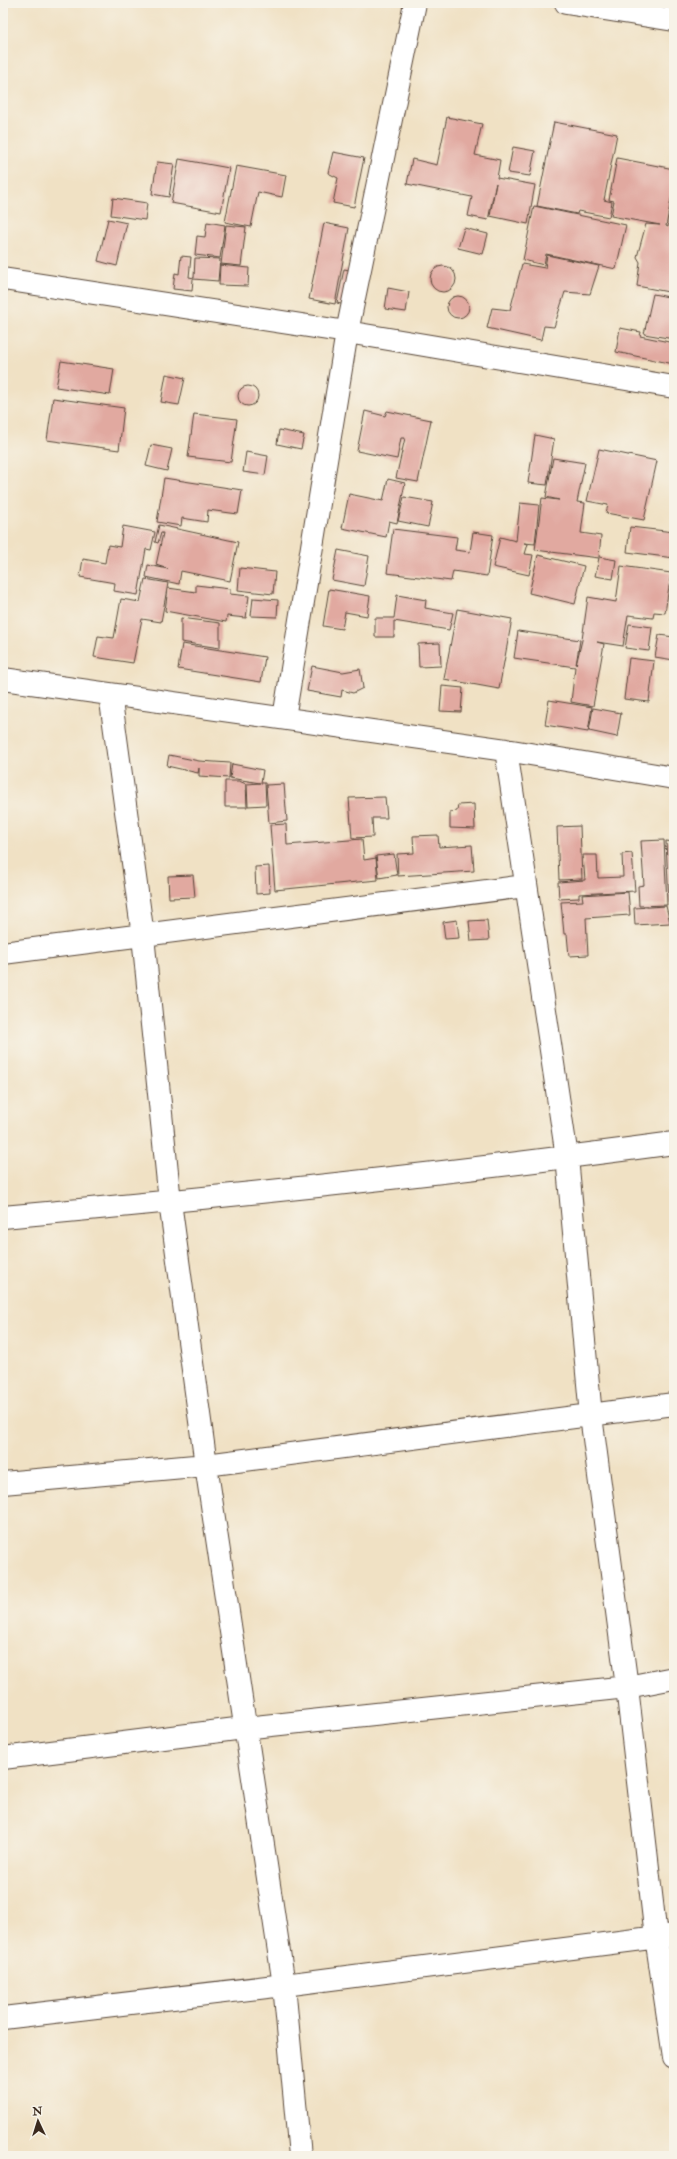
<svg xmlns="http://www.w3.org/2000/svg" width="677" height="2159" font-family="'IM FELL Double Pica',serif">
<style>
.building{fill:#e1a9a0}
.lines{fill:none;stroke-linecap:round;stroke-linejoin:round}
.minor-casing{stroke:#564537;stroke-width:24}
.minor{stroke:#fff;stroke-width:22}
</style>
<rect width="100%" height="100%" fill="#f7f3e8"/>
<filter id="ink" filterUnits="userSpaceOnUse"><feTurbulence type="fractalNoise" baseFrequency=".025" numOctaves="2"/><feDisplacementMap in="SourceGraphic" scale="8" xChannelSelector="R" yChannelSelector="G"/><feConvolveMatrix kernelMatrix="1 2 1 2 8 2 1 2 1" color-interpolation-filters="sRGB"/></filter>
<filter id="wash" filterUnits="userSpaceOnUse"><feTurbulence type="fractalNoise" baseFrequency=".012" numOctaves="4" result="noise"/><feDisplacementMap in="SourceGraphic" scale="16" xChannelSelector="R" yChannelSelector="G"/><feGaussianBlur stdDeviation="0.9" result="paint"/><feColorMatrix in="noise" values="0 0 0 0 0 0 0 0 0 0 0 0 0 0 0 0 0 1.4 0 .05"/><feComposite in="paint" operator="in"/></filter>
<g filter="url(#wash)">
<rect width="100%" height="100%" fill="#f0e1c4"/>
<g id="blocks">
<path class="building" d="M447,117L482,124L475,155L500,160L497,178L535,185L528,224L490,216L496,183L488,220L468,216L472,197L407,184L412,159L437,165Z
M554,122L617,134L604,200L612,202L609,217L578,211L577,214L537,206Z
M513,147L535,151L530,176L508,173Z
M333,152L364,158L354,207L333,203L338,178L328,173Z
M617,158L674,169V184L666,226L668,227L671,204L674,205V293L637,286L640,262L637,257L646,224L660,225L611,216L614,201L609,200Z
M179,159L229,168L221,212L171,203Z
M157,162L174,164L169,197L152,194Z
M236,166L286,175L282,197L258,192L251,227L225,222Z
M113,198L147,203L145,220L111,215Z
M534,206L626,225L616,269L546,254L544,265L523,260Z
M108,219L127,223L117,266L98,261Z
M207,222L225,225L220,258L195,255L197,236L205,237Z
M324,223L349,228L335,304L309,299Z
M226,225L246,227L241,266L221,264Z
M464,228L488,234L483,254L458,248Z
M547,255L599,266L590,294L565,292L554,327L544,326L541,340L487,328L492,308L510,310L522,264L545,268Z
M181,256L191,257L189,277L194,278L195,258L220,259L218,281L193,279L192,291L173,289L175,273L179,274Z
M220,265L249,268L248,286L219,285Z
M430 279a13 13 0 1 1 26 0a13 13 0 1 1-26 0Z
M344,269L355,271L348,306L337,303Z
M388,288L409,292L406,312L385,309Z
M653,294L674,298V339L644,334Z
M447 307a11 11 0 1 1 22 0a11 11 0 1 1-22 0Z
M620,328L641,332L640,336L674,343V364L616,352Z
M61,361L114,369L110,395L56,387Z
M166,374L185,378L179,405L161,402Z
M238 396a10 10 0 1 1 20 0a10 10 0 1 1-20 0Z
M53,398L124,408L119,450L47,440Z
M365,411L385,416L387,411L431,420L418,482L396,478L405,438H401L397,459L357,451Z
M194,414L237,419L231,462L188,457Z
M279,430L304,435L301,449L277,444Z
M535,435L554,439L547,485L528,483Z
M151,445L172,449L167,471L146,466Z
M599,449L657,461L644,520L606,513L608,505L587,501Z
M246,452L268,456L265,475L243,472Z
M553,458L585,463L577,502L585,503L581,533L601,536L599,557L616,560L613,579L595,576L599,558L535,550L542,498L559,500L546,497Z
M164,478L242,490L238,514L208,510L207,522L182,518L181,526L157,522Z
M388,479L405,483L397,523L389,521L386,537L342,528L349,494L383,501Z
M404,497L433,502L428,527L398,521Z
M520,503L539,505L535,544L524,543L528,544L525,554L533,555L529,575L493,567L500,537L516,541Z
M159,525L238,542L230,581L181,571L179,584L146,577L148,565L168,569L156,565L163,533H161L158,543L155,542Z
M123,526L155,532L151,550L146,549L138,595L114,591L115,583L80,577L83,559L105,563L108,545L120,547Z
M630,527L674,532V558L627,552Z
M393,529L457,537L455,550L470,552L473,532L493,535L487,576L453,571L451,581L387,573Z
M338,550L369,556L364,586L332,580Z
M538,555L584,566L575,604L529,593Z
M621,566L671,573L665,613L654,612L653,618L628,615L623,646L597,642L604,644L593,706L571,702L575,667L514,658L518,631L580,640L576,665L582,640L588,597L616,602Z
M240,568L275,572L273,594L238,590Z
M145,579L168,583L161,622L142,619L133,663L94,657L98,636L114,638L121,599L140,602Z
M196,585L230,589V594L249,596L246,618L227,616L226,622L165,611L168,588L196,592Z
M329,589L370,596L367,616L345,612L342,629L323,626Z
M397,595L426,600L425,608L453,613L449,630L394,621V637H375V618H394Z
M253,598L278,600L277,617L251,616Z
M457,609L512,619L499,689L444,679Z
M181,618L220,623V648L181,642Z
M629,624L652,627L649,651L625,648Z
M659,635L674,637V660L655,657Z
M440,643L441,666L419,667L418,644Z
M182,644L265,657L261,682L178,669Z
M629,658L654,661L649,702L624,699Z
M312,666L343,672L360,669L363,688L353,693L342,690L341,697L307,691Z
M442,686L463,688L461,712L440,711Z
M549,700L592,707L588,732L545,725Z
M593,708L621,713L617,737L589,731Z
M169,755L199,761L230,763L229,778L199,776V768L198,773L167,766Z
M232,764L263,770L261,783H265L266,805L248,806L247,784L260,783L230,778Z
M225,781H239L246,784L247,807H225Z
M284,784L287,821L269,823L266,785Z
M385,797L387,818H372L373,837L352,838L349,798Z
M474,804L475,829L450,828V812L457,811L458,805Z
M286,824L287,845L362,839L364,860L376,858L378,880L275,890L270,825Z
M580,826L582,879L559,880L557,827Z
M438,835L439,847L472,845L474,871L398,876L397,854L414,853L413,836Z
M664,840L667,905L639,906L638,886L644,885L641,841Z
M666,841L674,842V902H669Z
M632,853L635,891L579,894V898L559,899L558,882L585,880L583,855H597L598,878L623,877L622,854Z
M394,854L397,875L379,878L376,856Z
M269,866L270,893L256,894L255,867Z
M193,875L195,897L169,898L168,876Z
M628,892L630,915L586,918L588,955L569,956L567,934H564L561,902L583,901L582,895Z
M666,906L670,923L635,925L634,908Z
M457,920L459,938L445,939L443,922Z
M487,920L489,940L471,941L469,921Z"/>
</g>
</g>
<g filter="url(#ink)">
<use href="#blocks" fill-opacity="0" stroke="#564537" stroke-width="1"/>
<g class="lines">
<g class="minor-casing">
<path id="minor" d="M566,3L674,20
M3,279L347,332L674,387
M3,679L506,750L674,778
M110,694L143,936L170,1202L206,1465L284,1985L300,2156
M284,718L347,332L415,3
M506,750L567,1157L591,1416L627,1687L656,1937L674,2057
M3,953L525,886
M3,1217C227,1197 451,1173 674,1143
M3,1483L206,1465L674,1404
M3,1758L244,1728L627,1687L674,1678
M3,2018L284,1985L674,1935"/>
</g>
<use href="#minor" class="minor"/>
</g>
</g>
<rect width="677" height="2159" fill="none" stroke="#f7f3e8" stroke-width="16"/>
<g transform="translate(38 2121) rotate(356)" stroke="#f7f3e8" stroke-width="3" paint-order="stroke">
<path d="M0-3L7 15L0 10L-7 15Z" fill="#3b2a1e"/>
<text y="-6" font-size="11" font-weight="bold" text-anchor="middle" fill="#3b2a1e">N</text>
</g>
</svg>
